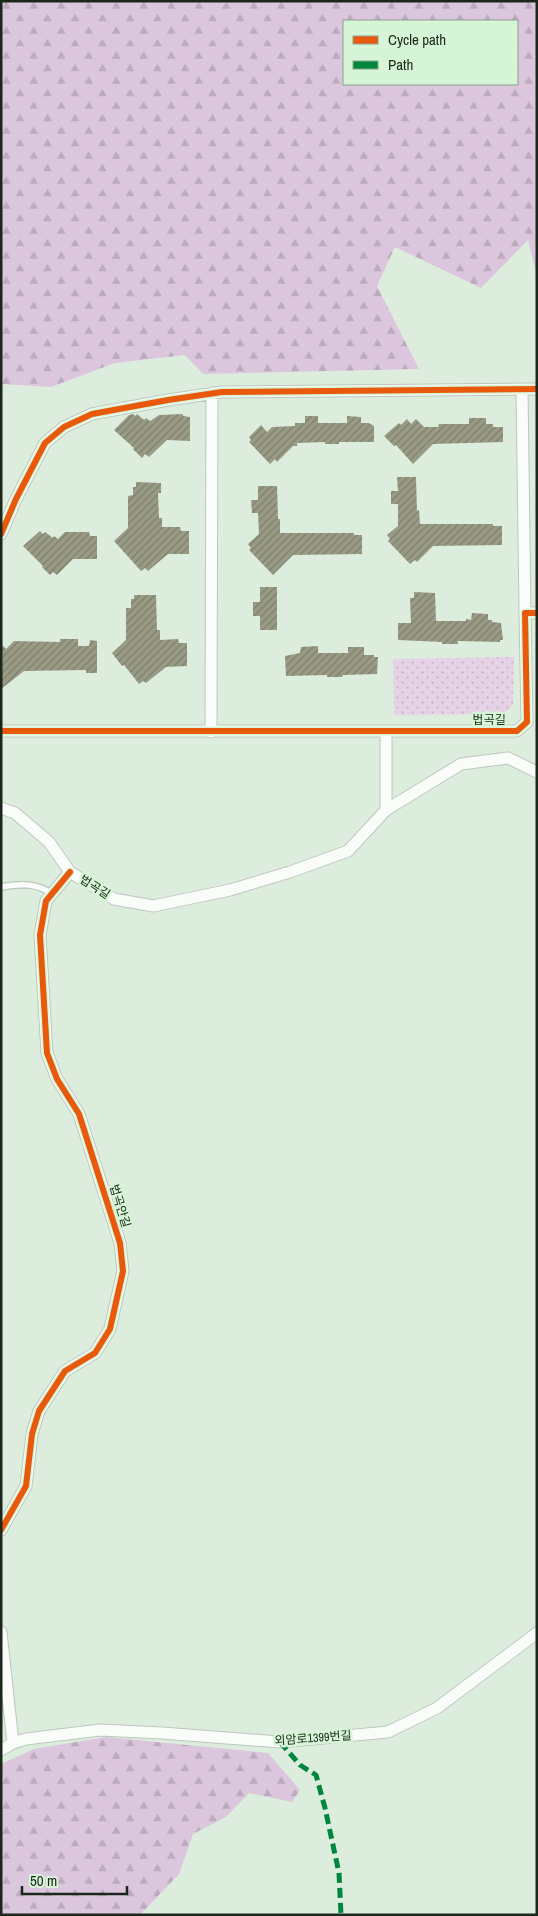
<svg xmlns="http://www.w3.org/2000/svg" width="538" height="1916" font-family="'Archivo Narrow','Noto Sans KR',sans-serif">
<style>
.grass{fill:url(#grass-dots)}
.forest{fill:url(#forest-firs);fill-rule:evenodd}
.building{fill:url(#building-hatch)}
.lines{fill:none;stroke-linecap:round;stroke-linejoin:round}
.lane-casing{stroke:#bbc8bb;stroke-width:8}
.street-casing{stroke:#bbc8bb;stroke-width:13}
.lane{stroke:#fafcfa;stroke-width:5.5}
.street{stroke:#fafcfa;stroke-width:11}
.quiet{stroke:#00873e;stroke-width:5;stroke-dasharray:10 5;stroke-linecap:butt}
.cycleway-casing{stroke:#d6f4d6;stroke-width:9}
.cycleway{stroke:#e8590c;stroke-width:6}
.labels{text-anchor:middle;stroke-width:5;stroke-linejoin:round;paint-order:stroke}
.street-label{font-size:12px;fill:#1c271c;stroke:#d6f4d6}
</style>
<defs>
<pattern id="grass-dots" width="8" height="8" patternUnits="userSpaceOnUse" patternTransform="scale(1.25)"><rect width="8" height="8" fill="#e6d2e7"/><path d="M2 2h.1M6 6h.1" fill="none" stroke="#c5b4c6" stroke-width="1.8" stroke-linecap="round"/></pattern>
<pattern id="forest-firs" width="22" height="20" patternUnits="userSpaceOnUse" patternTransform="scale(1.25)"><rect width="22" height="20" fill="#dcc6dd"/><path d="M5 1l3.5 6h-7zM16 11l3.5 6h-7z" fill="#bcaabd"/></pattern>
<pattern id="building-hatch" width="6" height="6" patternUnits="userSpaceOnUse" patternTransform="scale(1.25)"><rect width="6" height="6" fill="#9a9b85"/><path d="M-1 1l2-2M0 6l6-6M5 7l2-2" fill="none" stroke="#7d7e6c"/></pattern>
</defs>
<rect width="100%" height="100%" fill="#ddeddd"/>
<path class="grass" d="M514,657L513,705L504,714L394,715L393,659Z"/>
<path class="forest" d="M1,1H537V277L528,240L481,288L395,247L377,286L419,369L203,374L185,355L115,363L51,387L1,384ZM344,21H517V84H344Z
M106,1737L268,1753L300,1790L292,1802L249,1793L226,1817L193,1834L179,1874L140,1915H1V1764L34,1749Z"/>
<path class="building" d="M133,414L135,416L137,414L144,420L146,418L150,421L159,415L183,414V416L190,417V441L167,440L149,457L145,454L142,458L133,449L134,448L114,430L129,415Z
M305,416H318V423H347V416L361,417V423H369L374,426V442H339V444H325V442L297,443V446H293L277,462L275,459L270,464L249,442L251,440L249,437L261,425L267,432L272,427L295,426V423H305Z
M469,418H486V424H493V427H503V442L433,444L413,464L396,445L394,446L384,436L399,423L401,425L407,419L411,424L416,419L424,427H438L439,424H469Z
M397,477H416L417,511L419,510L420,524H493V526H502V545L433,546L417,562L415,560L410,564L388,541L390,539L387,535L398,526V504H391V491H398Z
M136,482L161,483V493H158L159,518H162V527H180L181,531H189V554H168L148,571L145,568L141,571L114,541L128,528V496L133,495V487H136Z
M258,486H277L278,519H280V533H354V535H362V554L293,555L273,575L249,550L251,548L248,544L259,534L258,513H252L251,500H258Z
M40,531L43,534L45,532L53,538L54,536L58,539L65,532H89L90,536H97V559H73L57,575L53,572L50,575L42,567L43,566L23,546Z
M260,587H277V630H260V616H253V602H260Z
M414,592L435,593L436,621H466V619L471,620L472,613L488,614V620H492V622L501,623L503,640H500V642L458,641V644H442V642L398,640V623H411L410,598H414Z
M134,595H156L157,630H160V640L178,639L179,643H187V666L166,667L146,683L143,681L139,684L124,665L122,666L112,653L126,640V608H131V599H134Z
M60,639H78V646H89L90,640L97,641V673H86V670L24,671L1,689V644L6,649L14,641L60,642Z
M318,646V653H348V647H364V655H374V657H378L377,674L343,675L342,677H327V675L286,676L285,656L300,653L301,647Z"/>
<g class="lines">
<g class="lane-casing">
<path id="lane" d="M1,887C19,884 36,882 52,894"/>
</g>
<g class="street-casing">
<path id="street" d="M522,389L525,613
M1,534L16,499L45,443L64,427L92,414L168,400L222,392L537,389
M1,731H517L527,722L525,613H537
M211,732L212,393
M1,808L15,813L49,842L70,872L114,899L153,906L230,890L290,872L348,851L386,810V732
M386,810L461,764L508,758L537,772
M1,1530L26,1486L32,1434L39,1411L65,1371L95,1353L110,1329L123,1271L120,1243L79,1114L57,1079L47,1053L40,935L46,901L70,872
M1,1632L13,1743
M1,1750L13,1743L26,1739L100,1730L162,1733L280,1742L388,1732L437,1708L537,1633"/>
</g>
<use href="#lane" class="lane"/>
<use href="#street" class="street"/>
<path class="quiet" d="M280,1742L300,1765L316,1775L325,1808L339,1873L341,1915"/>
<g class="cycleway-casing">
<path id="cycleway" d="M1,534L16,499L45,443L64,427L92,414L168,400L222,392L537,389
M1,731H517L527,722L525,613H537
M1,1530L26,1486L32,1434L39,1411L65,1371L95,1353L110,1329L123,1271L120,1243L79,1114L57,1079L47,1053L40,935L46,901L70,872"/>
</g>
<use href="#cycleway" class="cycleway"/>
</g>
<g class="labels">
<g class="street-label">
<text x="489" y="724">법곡길</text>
<text transform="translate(95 887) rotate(32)" y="4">법곡길</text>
<text transform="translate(120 1206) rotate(73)" y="4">법곡안길</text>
<text transform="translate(313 1738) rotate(-4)" y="4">외암로1399번길</text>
</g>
</g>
<rect width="538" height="1916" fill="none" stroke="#1c271c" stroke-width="5"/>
<rect x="343" y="20" width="175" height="65" fill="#d6f4d6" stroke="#8ca28c"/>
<rect x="353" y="36" width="25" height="8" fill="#e8590c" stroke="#8ca28c"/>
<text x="388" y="45" font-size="15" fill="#1c271c">Cycle path</text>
<rect x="353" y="61" width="25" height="8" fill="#00873e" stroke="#8ca28c"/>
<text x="388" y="70" font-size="15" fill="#1c271c">Path</text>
<path d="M22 1886v8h105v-8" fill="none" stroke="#1c271c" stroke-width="2.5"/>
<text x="30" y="1886" font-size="15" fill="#1c271c" stroke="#d6f4d6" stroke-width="4" paint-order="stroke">50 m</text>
</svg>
